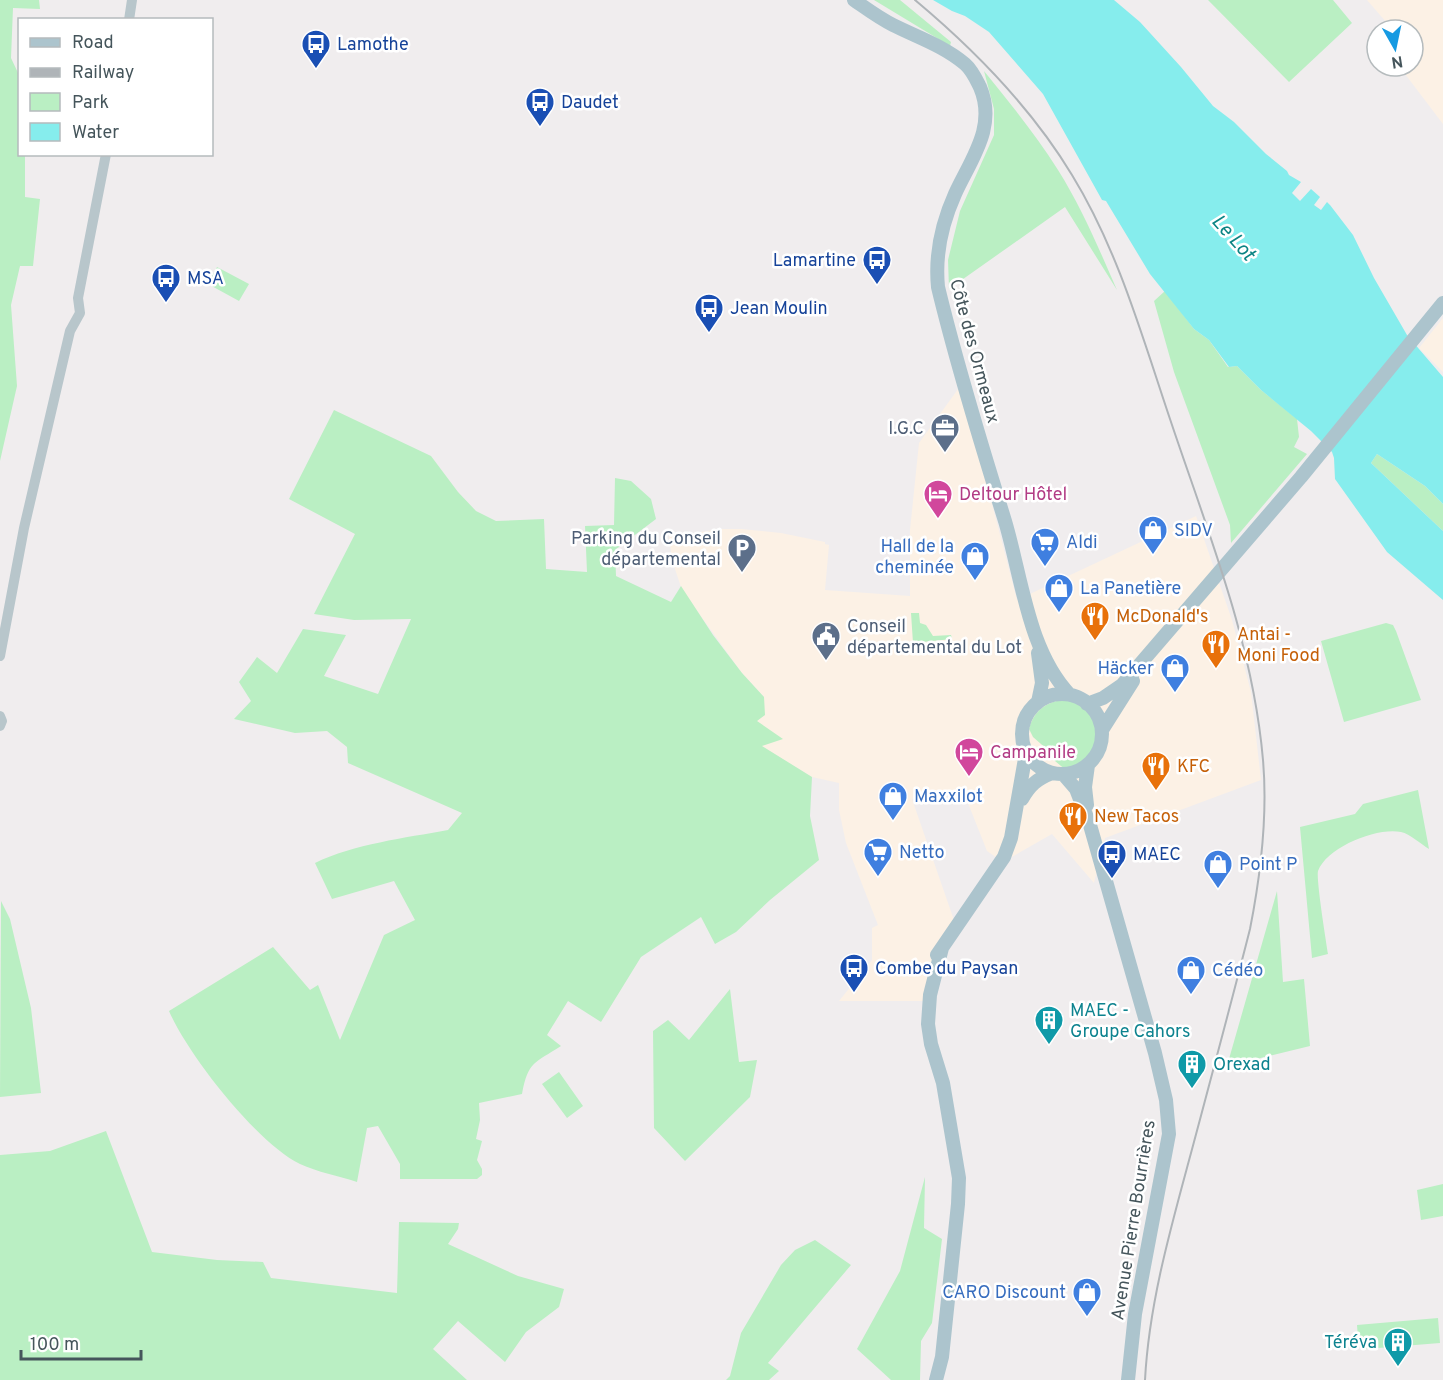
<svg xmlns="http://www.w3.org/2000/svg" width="1443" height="1380" font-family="Overpass,sans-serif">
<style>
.commercial{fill:#fcf1e5}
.green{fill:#baefc3}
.water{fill:#86eded}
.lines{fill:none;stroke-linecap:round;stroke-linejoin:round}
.minor{stroke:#b8c6cb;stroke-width:10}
.major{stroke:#acc4cd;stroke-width:14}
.rail{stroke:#afb4b8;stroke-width:2}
.labels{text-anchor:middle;stroke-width:5;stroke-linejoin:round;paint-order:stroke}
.transit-label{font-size:18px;fill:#164399;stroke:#fff;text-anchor:start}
.street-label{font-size:18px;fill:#45555b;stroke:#fff}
.service-label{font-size:18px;fill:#4e5e75;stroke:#fff;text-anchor:end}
.hotel-label{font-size:18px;fill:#b23c85;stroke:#fff;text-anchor:start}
.shop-label{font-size:18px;fill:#366cbe;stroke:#fff;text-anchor:start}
.food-label{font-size:18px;fill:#c56008;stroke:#fff;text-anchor:start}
.culture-label{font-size:18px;fill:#0d838f;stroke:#fff;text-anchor:start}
.water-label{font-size:20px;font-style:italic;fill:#0c8484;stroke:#fff}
</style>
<rect width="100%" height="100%" fill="#f0edee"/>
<path class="commercial" d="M1367,0H1443V124L1402,70L1406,66H1413V58L1415,56L1413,54V30H1393Z
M1443,318V372L1419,348Z
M961,385L1017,600L1196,516L1232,620L1251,692L1261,780L1105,838L1094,883L1052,834L1003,862L987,851L964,793L912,799L956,926L924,1001H839L872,960V928L878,925L846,843L839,810V783L812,777L761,746L757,721L764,697L742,673L682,590L672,560L669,537L720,529H741L781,533L825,542V544L829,545L825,590L910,596V530L919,443Z"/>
<path class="green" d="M0,0H39L40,9L13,8L11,58L19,75L20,154L25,155V197L40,199L33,266H20L11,305L17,386L0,461Z
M874,0H900L951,42L950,46Z
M1208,0H1333L1352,23L1289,82Z
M984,71C1010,103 1036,135 1058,170C1082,208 1099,249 1117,290L1065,207L949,289L948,260L960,211L994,135V109Z
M217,267L249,284L239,301L208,284Z
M1165,291L1194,329L1209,340L1228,367L1237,366L1261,390L1297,419L1299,437L1294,447L1307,454L1231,543L1230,525L1174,372L1154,301Z
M334,410L431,456L458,492L476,511L496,521L544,519L546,569L587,572L585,526L614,525L615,478L631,481L651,499L656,519L615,550L616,576L671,602L681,586L713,635L742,673L764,697L765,715L757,721L783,739L762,746L812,777L810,816L819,860L770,900L736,932L715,944L701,917L641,957L601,1022L568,1001L547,1035L561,1046C535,1063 528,1061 522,1094L479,1103L480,1120L476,1139L482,1141L477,1160L482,1169V1175L477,1179H400V1164L378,1126L367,1128L357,1182C339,1176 317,1172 300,1164C257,1143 188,1055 169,1011L273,947L310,990L318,985L340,1040L384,935L415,920L394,881L332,899L315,863C354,844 405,838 448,830L462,813L348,763L347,747L327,731L295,733L234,719L251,701L239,682L257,657L277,673L303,629L346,635L324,676L378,694L411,619L354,620L314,614L355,534L289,499Z
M1377,454L1425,486L1443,504V531L1371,463Z
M911,613H919L920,623L926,625L933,636L951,635L952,639L913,643Z
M1386,623L1393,625L1396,631L1421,700L1344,722L1321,641Z
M1067,700C1110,708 1110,763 1067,771L1055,761L1049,751L1033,737L1029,729C1034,710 1048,700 1067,700Z
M1418,790L1429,849C1421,844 1410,834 1401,832C1377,827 1327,847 1318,871C1316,879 1326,941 1328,954L1312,958L1300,827L1355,814L1363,804Z
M1277,891L1283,982L1304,979L1310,1046L1227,1066Z
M1,901L10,919L31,1008L41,1093L0,1097Z
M730,989L739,1062L757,1060L750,1097L685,1161L654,1128L653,1031L668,1020L689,1040Z
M559,1072L583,1106L567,1118L542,1084Z
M106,1131L152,1252L217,1260L263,1262L271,1278L397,1293L399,1222L459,1223L458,1229L448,1244L518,1276L564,1289L559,1307L526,1332L505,1362L458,1321L433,1349L467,1380H0V1155L50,1151Z
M925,1177L924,1228L942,1239L932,1323L921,1341L920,1380H891L857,1349L900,1271Z
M1443,1184V1216L1421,1220L1417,1190Z
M815,1240L851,1265L768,1363L779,1371L769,1380H726L730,1376L741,1333L781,1265L795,1250Z
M1438,1318L1440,1343L1366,1349L1365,1337L1358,1338L1357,1325Z"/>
<path class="water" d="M933,0H1114L1140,22L1181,67L1213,106L1234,122L1266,154L1287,171L1289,175L1301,182L1292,193L1300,201L1311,189L1320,197L1314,205L1321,210L1327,202L1330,205L1353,235L1374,278L1407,335L1443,377V504L1425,486L1377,454L1371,463L1443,531V600L1387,552L1335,479L1334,458L1332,452L1311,431L1261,390L1237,366L1229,367L1209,340L1194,329L1150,274L1106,201L1102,200L1043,94L989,32L965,16L952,11Z"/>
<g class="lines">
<path class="minor" d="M129,20L132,0
M0,656L24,528L70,331L80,313L78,298L106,154
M0,716L2,721L0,726"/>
<path class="major" d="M854,0C867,9 879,18 893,25C917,37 944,46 965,64C972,70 976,79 980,87C997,127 971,159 955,194C942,223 935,256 938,287C957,366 981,444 1005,521C1022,578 1028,651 1070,695
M1038,653L1042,683L1038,702
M1022 734a40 40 0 1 1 80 0a40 40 0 1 1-80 0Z
M1087,704L1103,698L1122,685L1301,477L1443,303
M1102,730L1133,681
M1063,774L1076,789L1090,825L1155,1053L1166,1100L1169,1134L1135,1314L1128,1380
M1022,799C1030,785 1037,779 1052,773
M1087,805L1085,787L1088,765
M937,955L1004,857L1011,838L1026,753
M936,1380L942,1357L958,1204L959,1178L943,1083L931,1044L928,1024L930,995L942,948"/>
<path class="rail" d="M915,0C976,51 1031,107 1072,175C1118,250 1142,336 1170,419C1207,530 1253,642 1263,760C1268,817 1261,873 1250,929C1231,1004 1211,1078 1191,1153C1171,1227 1149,1303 1145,1380"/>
</g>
<defs>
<g id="bus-pin" transform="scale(1.5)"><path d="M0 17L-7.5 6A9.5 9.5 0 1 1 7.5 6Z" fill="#1a4fb4" stroke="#fff"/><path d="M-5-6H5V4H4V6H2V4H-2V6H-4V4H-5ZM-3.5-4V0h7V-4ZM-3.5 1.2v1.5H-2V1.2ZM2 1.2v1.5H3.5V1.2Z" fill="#fff"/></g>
<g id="office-pin" transform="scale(1.5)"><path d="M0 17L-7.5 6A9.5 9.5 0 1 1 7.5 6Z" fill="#5c6f8a" stroke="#fff"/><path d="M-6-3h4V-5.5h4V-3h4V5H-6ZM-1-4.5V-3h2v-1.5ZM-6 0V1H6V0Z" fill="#fff"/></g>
<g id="hotel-pin" transform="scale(1.5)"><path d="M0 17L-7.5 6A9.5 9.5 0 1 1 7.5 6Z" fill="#d1479c" stroke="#fff"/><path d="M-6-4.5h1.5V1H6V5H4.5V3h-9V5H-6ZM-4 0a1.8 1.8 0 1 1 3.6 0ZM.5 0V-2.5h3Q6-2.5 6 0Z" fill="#fff"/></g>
<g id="shop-pin" transform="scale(1.5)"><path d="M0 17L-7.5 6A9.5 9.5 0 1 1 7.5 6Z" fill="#3f7fe0" stroke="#fff"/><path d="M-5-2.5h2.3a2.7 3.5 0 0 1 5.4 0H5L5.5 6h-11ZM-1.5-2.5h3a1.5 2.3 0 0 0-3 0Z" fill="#fff"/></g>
<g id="supermarket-pin" transform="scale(1.5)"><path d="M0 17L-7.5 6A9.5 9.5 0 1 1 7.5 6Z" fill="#3f7fe0" stroke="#fff"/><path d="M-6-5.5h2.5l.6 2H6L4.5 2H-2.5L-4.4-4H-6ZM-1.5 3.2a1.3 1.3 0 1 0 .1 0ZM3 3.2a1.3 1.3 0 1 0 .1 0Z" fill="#fff"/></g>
<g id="parking-pin" transform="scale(1.5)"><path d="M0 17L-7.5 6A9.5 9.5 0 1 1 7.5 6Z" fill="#5c6f8a" stroke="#fff"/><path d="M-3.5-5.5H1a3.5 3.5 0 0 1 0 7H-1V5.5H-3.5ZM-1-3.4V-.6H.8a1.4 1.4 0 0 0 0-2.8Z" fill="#fff"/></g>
<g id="restaurant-pin" transform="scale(1.5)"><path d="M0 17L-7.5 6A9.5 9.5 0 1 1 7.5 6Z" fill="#e8710a" stroke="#fff"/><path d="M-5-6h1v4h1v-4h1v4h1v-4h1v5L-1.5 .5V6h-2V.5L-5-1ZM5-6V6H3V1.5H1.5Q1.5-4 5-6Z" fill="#fff"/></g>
<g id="civic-pin" transform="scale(1.5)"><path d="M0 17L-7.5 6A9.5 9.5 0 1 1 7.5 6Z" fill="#5c6f8a" stroke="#fff"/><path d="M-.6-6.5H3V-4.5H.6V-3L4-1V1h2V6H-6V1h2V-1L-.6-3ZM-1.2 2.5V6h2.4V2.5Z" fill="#fff"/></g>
<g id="building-pin" transform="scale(1.5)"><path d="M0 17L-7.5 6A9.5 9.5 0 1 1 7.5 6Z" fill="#0f9aa8" stroke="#fff"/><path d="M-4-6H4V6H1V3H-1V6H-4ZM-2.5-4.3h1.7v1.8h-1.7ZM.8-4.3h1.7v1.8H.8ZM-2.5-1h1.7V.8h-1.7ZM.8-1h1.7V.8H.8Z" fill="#fff"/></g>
</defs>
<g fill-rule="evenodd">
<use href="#bus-pin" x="316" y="44"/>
<use href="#bus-pin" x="540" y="102"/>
<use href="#bus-pin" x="877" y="260"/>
<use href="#bus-pin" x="166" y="278"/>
<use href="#bus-pin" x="709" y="308"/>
<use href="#office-pin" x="945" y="428"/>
<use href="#hotel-pin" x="938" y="494"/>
<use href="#shop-pin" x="1153" y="530"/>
<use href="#supermarket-pin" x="1045" y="542"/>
<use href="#parking-pin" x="742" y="548"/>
<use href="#shop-pin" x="975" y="556"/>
<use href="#shop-pin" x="1059" y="588"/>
<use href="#restaurant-pin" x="1095" y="616"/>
<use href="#civic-pin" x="826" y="636"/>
<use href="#restaurant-pin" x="1216" y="644"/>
<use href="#shop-pin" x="1175" y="668"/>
<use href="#hotel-pin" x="969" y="752"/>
<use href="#restaurant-pin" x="1156" y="766"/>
<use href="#shop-pin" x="893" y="796"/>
<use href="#restaurant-pin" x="1073" y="816"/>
<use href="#supermarket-pin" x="878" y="852"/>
<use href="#bus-pin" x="1112" y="854"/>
<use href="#shop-pin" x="1218" y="864"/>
<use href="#bus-pin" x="854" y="968"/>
<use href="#shop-pin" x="1191" y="970"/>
<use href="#building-pin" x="1049" y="1020"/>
<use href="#building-pin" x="1192" y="1064"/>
<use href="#shop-pin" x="1087" y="1292"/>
<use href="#building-pin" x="1398" y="1342"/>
</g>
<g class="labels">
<g class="transit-label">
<text x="337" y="50">Lamothe</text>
<text x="561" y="108">Daudet</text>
<text x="856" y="266" text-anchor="end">Lamartine</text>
<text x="187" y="284">MSA</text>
<text x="730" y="314">Jean Moulin</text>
<text x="1133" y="860">MAEC</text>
<text x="875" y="974">Combe du Paysan</text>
</g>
<g class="street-label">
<text transform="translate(975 351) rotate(75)" y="6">Côte des Ormeaux</text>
<text transform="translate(1133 1220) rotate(-81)" y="6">Avenue Pierre Bourrières</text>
</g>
<g class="service-label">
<text x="924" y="434">I.G.C</text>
<text x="721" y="544">Parking du Conseil<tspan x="721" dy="21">départemental</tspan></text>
<text x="847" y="632" text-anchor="start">Conseil<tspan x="847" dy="21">départemental du Lot</tspan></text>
</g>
<g class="hotel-label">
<text x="959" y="500">Deltour Hôtel</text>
<text x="990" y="758">Campanile</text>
</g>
<g class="shop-label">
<text x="1174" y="536">SIDV</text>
<text x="1066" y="548">Aldi</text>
<text x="954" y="552" text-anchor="end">Hall de la<tspan x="954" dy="21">cheminée</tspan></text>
<text x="1080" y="594">La Panetière</text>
<text x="1154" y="674" text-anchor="end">Häcker</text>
<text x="914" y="802">Maxxilot</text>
<text x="899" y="858">Netto</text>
<text x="1239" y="870">Point P</text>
<text x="1212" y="976">Cédéo</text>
<text x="1066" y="1298" text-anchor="end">CARO Discount</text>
</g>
<g class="food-label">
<text x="1116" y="622">McDonald's</text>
<text x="1237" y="640">Antai -<tspan x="1237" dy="21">Moni Food</tspan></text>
<text x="1177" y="772">KFC</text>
<text x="1094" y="822">New Tacos</text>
</g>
<g class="culture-label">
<text x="1070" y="1016">MAEC -<tspan x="1070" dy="21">Groupe Cahors</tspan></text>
<text x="1213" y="1070">Orexad</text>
<text x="1377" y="1348" text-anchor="end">Téréva</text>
</g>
<g class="water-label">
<text transform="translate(1234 237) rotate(48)" y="7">Le Lot</text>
</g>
</g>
<rect x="18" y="18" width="195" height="138" fill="#ffffff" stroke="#b5bbbd" stroke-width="1.5"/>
<rect x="30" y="38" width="30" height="9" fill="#acc4cd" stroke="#b5bbbd" stroke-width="1.5"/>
<text x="72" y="48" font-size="18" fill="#45555b">Road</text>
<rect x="30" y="68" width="30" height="9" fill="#afb4b8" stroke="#b5bbbd" stroke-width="1.5"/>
<text x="72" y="78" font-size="18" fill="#45555b">Railway</text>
<rect x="30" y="93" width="30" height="18" fill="#baefc3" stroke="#b5bbbd" stroke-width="1.5"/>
<text x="72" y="108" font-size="18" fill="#45555b">Park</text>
<rect x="30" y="123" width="30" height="18" fill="#86eded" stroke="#b5bbbd" stroke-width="1.5"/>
<text x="72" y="138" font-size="18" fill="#45555b">Water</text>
<g transform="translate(1395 48) rotate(171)"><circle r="28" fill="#ffffff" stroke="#b5bbbd" stroke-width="1.5"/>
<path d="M0-4.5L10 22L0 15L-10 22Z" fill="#169ae2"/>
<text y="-9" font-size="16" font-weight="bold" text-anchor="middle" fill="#45555b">N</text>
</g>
<path d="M21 1350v9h120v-9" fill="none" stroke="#45555b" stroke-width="3"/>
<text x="30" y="1350" font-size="18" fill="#45555b" stroke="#ffffff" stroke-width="4.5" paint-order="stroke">100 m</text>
</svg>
